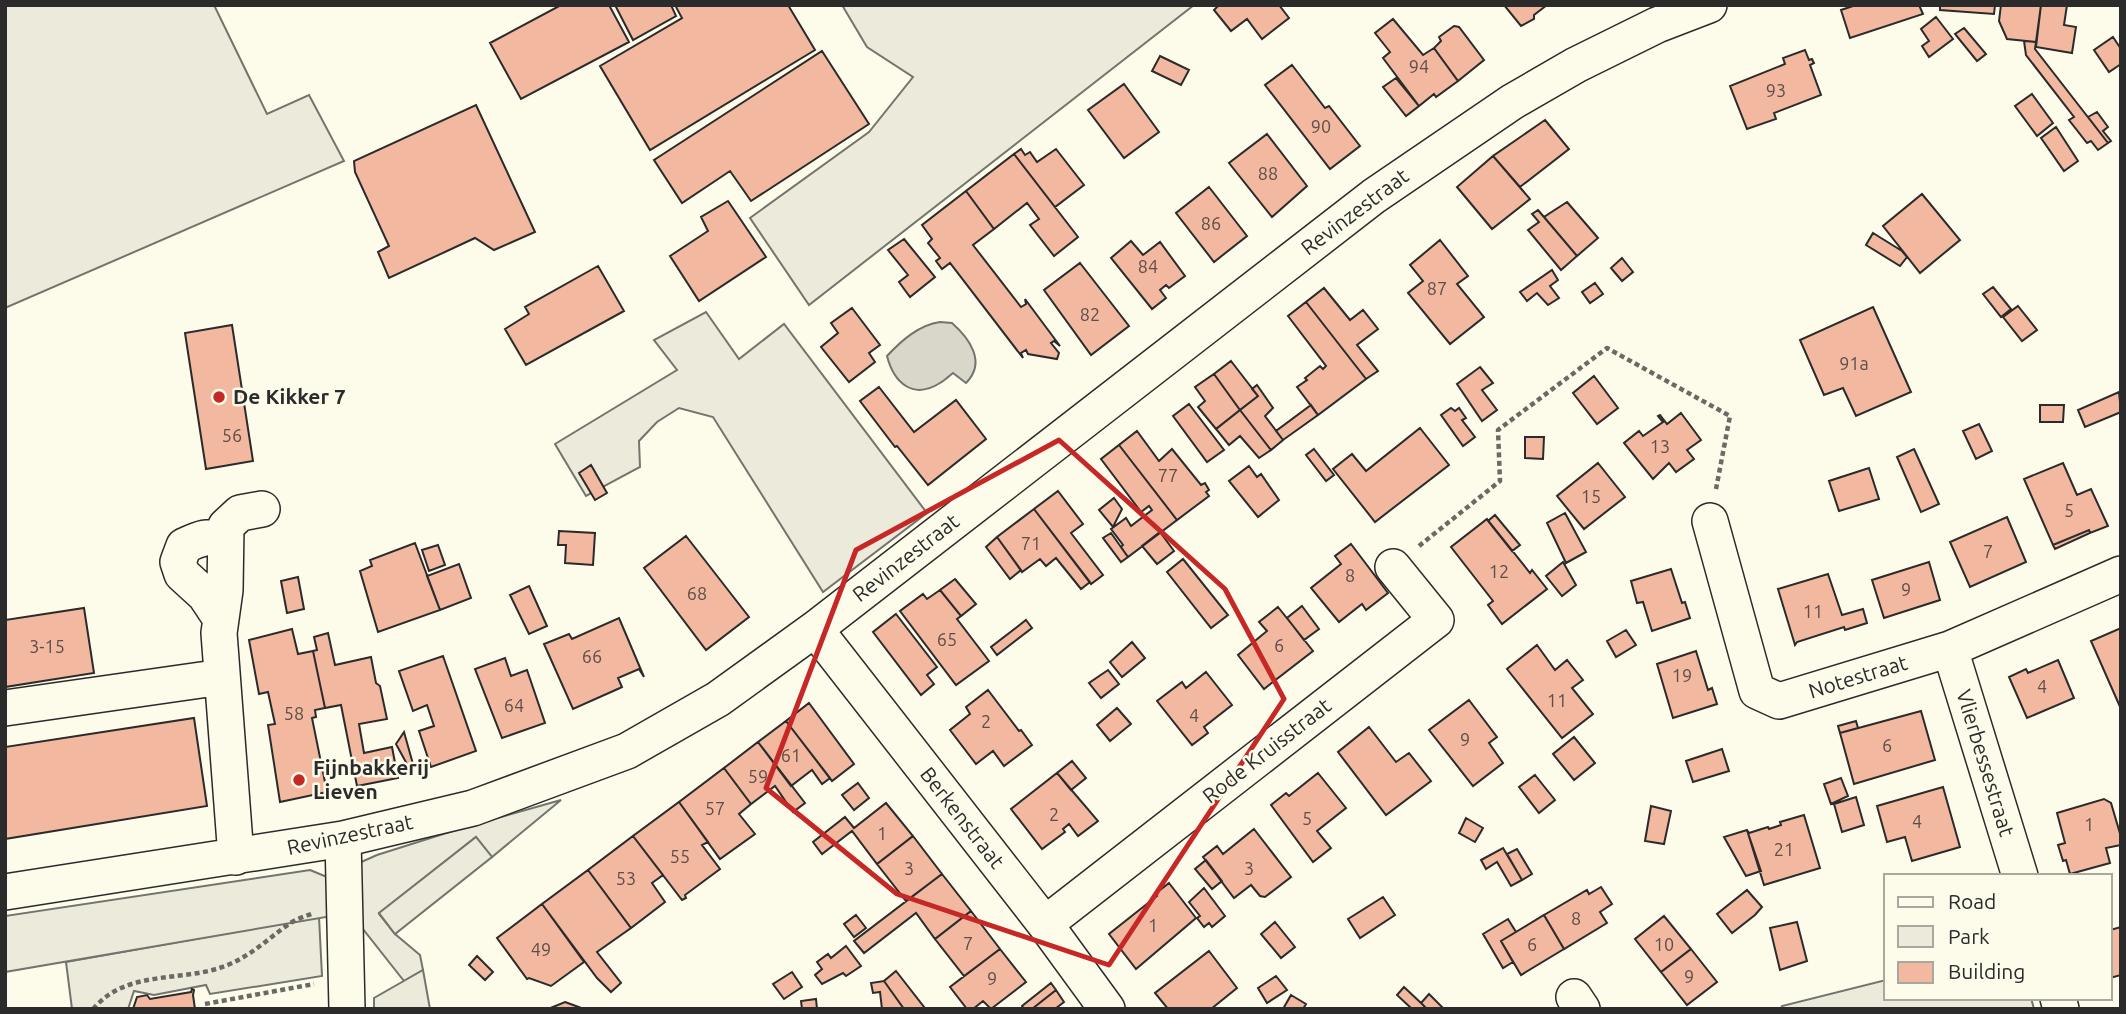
<svg xmlns="http://www.w3.org/2000/svg" width="2126" height="1014" font-family="Ubuntu,sans-serif">
<style>
.green{fill:#ecebdb;stroke:#74746e;stroke-width:2}
.parking{fill:#eceadb;stroke:#74746e;stroke-width:2}
.water{fill:#d8d7c9;stroke:#74746e;stroke-width:2}
.building{fill:#f2b8a0;stroke:#2b2b2b;stroke-width:2}
.lines{fill:none;stroke-linecap:round;stroke-linejoin:round}
.minor-casing{stroke:#2b2b2b;stroke-width:38}
.path{stroke:#6a6964;stroke-width:4.5;stroke-dasharray:5 3.5;stroke-linecap:butt}
.minor{stroke:#fdfbea;stroke-width:35}
.marked{fill:none;stroke:#c62828;stroke-width:5;stroke-linejoin:round}
.poi-dot{fill:#c62828;stroke:#fdfbea;stroke-width:2.5}
.labels{text-anchor:middle;stroke-width:5;stroke-linejoin:round;paint-order:stroke}
.number-label{font-size:18px;fill:#5d4e48}
.street-label{font-size:21px;fill:#2b2b2b;stroke:#fdfbea}
.poi-label{font-size:21px;font-weight:bold;fill:#2b2b2b;stroke:#fdfbea;text-anchor:start}
</style>
<rect width="100%" height="100%" fill="#fdfbea"/>
<path class="green" d="M5,5H214L267,114L309,95L344,161L5,308Z
M842,5H1194L809,305L750,218L869,132L913,77L867,47Z
M706,312L739,359L784,324L927,513L823,592L713,417L679,408L657,422L639,441L640,467L586,496L555,444L677,370L654,340Z
M561,800L492,857L476,837L379,914L395,934L420,955L423,970L404,981L363,929L357,890L359,863L377,855L459,829Z
M319,917L322,976L210,994L206,985L154,995L134,991L128,1009H72L66,962Z
M1886,980V998H2031L2034,1009H1781L1782,1006Z"/>
<path class="parking" d="M476,837L492,857L395,934L379,913Z
M310,870L327,877L332,916L5,972V916Z
M423,970L430,1009H374V998Z"/>
<path class="water" d="M940,322L952,323C969,338 987,362 966,383L953,373C949,376 945,380 940,383C913,400 894,383 887,356C902,340 919,325 940,322Z"/>
<path class="building" d="M561,5H609L629,42L521,99L490,43Z
M615,5H671L676,16L633,40Z
M675,5H788L815,50L650,150L600,66L682,18Z
M1219,5H1279L1289,18L1262,39L1247,19L1231,31L1214,10Z
M1504,5H1547L1534,15V19L1521,26Z
M1856,5H1919L1923,14L1850,38L1841,10Z
M1940,5H1995L1994,14L1940,10Z
M2001,5H2041L2036,42L2007,39L1999,21Z
M2041,5H2067L2064,25L2076,27L2072,53L2036,47Z
M1936,17L1953,39L1929,57L1922,46L1929,41L1921,29Z
M1393,19L1423,55L1434,48L1458,81L1436,97L1434,94L1419,106L1383,58L1390,52L1375,33Z
M1454,26L1459,27L1484,60L1458,81L1434,48L1441,41L1439,37Z
M1964,28L1986,54L1977,61L1955,34Z
M2113,37L2121,49V64L2109,72L2094,50Z
M2024,41L2036,42L2035,49L2108,143L2098,150L2091,141L2087,143L2069,120L2074,117L2026,55Z
M1805,50L1809,60L1812,59L1814,63L1810,65L1821,95L1774,113L1776,119L1747,129L1730,86L1785,64L1783,58Z
M822,51L869,124L751,201L730,171L682,203L654,160Z
M1160,56L1189,70L1181,85L1152,71Z
M1292,65L1325,108L1329,106L1360,146L1330,169L1265,85Z
M1396,78L1419,106L1406,116L1383,87Z
M1124,84L1159,132L1124,158L1088,110Z
M2032,94L2053,123L2037,136L2015,106Z
M476,105L535,232L494,250L475,238L389,278L378,252L389,246L355,172L354,161Z
M2097,112L2108,127L2103,131L2111,141L2108,143L2088,117Z
M1545,120L1569,149L1520,187L1493,156Z
M2056,127L2078,161L2064,171L2041,138Z
M1267,134L1307,186L1272,217L1229,163Z
M1021,149L1025,155L1030,152L1037,162L1056,149L1084,185L1055,207L1014,154Z
M1014,154L1078,237L1054,256L1030,225L1039,219L1027,203L994,229L966,191Z
M1493,156L1530,199L1492,229L1457,187Z
M1209,187L1247,236L1214,262L1176,213Z
M966,191L994,229L973,245L1021,307L1026,304L1025,299L1060,346L1054,341L1051,343L1059,353L1057,359L1028,354L1026,350L1021,353L1023,358L950,263L942,269L936,261L940,258L928,243L932,239L922,225Z
M1922,194L1960,240L1920,273L1883,226Z
M728,201L766,257L699,301L670,256L708,231L701,217Z
M1567,202L1598,238L1577,256L1544,217Z
M1538,210L1577,256L1561,270L1528,230L1539,222L1532,214Z
M1873,233L1902,251L1907,257L1900,266L1866,245Z
M904,239L935,277L910,297L899,282L908,275L888,250Z
M1440,240L1468,276L1457,284L1484,317L1450,344L1408,293L1423,281L1410,265Z
M1131,241L1143,255L1160,242L1185,276L1169,288L1166,285L1160,290L1166,298L1152,309L1111,258Z
M1622,258L1633,272L1622,281L1611,268Z
M1080,263L1129,326L1091,355L1044,290Z
M598,266L624,311L526,365L505,329L529,314L525,307Z
M1552,270L1558,280L1550,286L1559,298L1548,305L1537,293L1527,301L1520,292Z
M1595,283L1603,294L1590,303L1582,292Z
M1993,287L2011,309L2001,317L1983,294Z
M1324,288L1350,320L1363,310L1378,329L1357,345L1378,371L1366,379L1306,302Z
M1306,302L1366,379L1318,415L1297,387L1307,380L1305,378L1320,366L1323,369L1326,366L1288,316Z
M2018,306L2037,330L2022,341L2003,317Z
M1873,307L1911,392L1856,416L1843,388L1824,395L1800,340Z
M852,308L880,345L869,353L875,362L849,382L821,347L838,333L831,323Z
M232,325L253,461L206,469L185,333Z
M1231,361L1258,396L1240,410L1214,374Z
M1480,367L1493,383L1482,390L1497,410L1482,421L1457,384Z
M1214,374L1240,410L1216,429L1198,407L1205,401L1195,387Z
M1594,376L1618,408L1597,424L1573,393Z
M1257,385L1273,408L1265,416L1283,440L1271,450L1240,410L1258,396L1252,389Z
M879,387L914,432L956,400L986,439L928,485L897,446L895,447L860,401Z
M2119,392L2121,412L2085,427L2078,410Z
M1189,404L1224,450L1207,462L1173,416Z
M1311,405L1318,415L1283,440L1276,431Z
M2040,405H2064L2063,422H2040Z
M1451,408L1455,411L1459,408L1466,418L1462,420L1475,437L1463,446L1441,415Z
M1240,410L1271,450L1259,458L1240,436L1229,445L1216,429Z
M1681,413L1701,440L1687,450L1694,459L1676,472L1669,463L1653,479L1624,443L1639,431L1643,436L1663,422L1658,416L1660,415L1667,424Z
M1979,424L1992,451L1976,459L1963,431Z
M1420,428L1449,465L1375,522L1333,469L1352,454L1366,471Z
M1137,431L1159,461L1172,449L1201,485L1205,483L1209,490L1206,492L1209,496L1177,520L1119,445Z
M1525,437H1544L1543,459L1525,458Z
M1119,445L1177,520L1128,557L1121,547L1123,545L1111,529L1126,518L1131,526L1152,510L1149,506L1141,512L1101,459Z
M1314,449L1334,475L1326,481L1306,455Z
M1914,449L1939,504L1921,512L1897,457Z
M1598,463L1625,497L1584,529L1557,496Z
M2063,463L2077,495L2091,489L2108,526L2090,533L2089,530L2053,545L2024,479Z
M591,465L607,493L595,500L579,473Z
M1249,466L1257,477L1261,474L1279,500L1258,517L1229,481Z
M1869,468L1879,499L1839,511L1829,481Z
M1058,491L1083,524L1071,533L1103,575L1091,584L1034,509Z
M1114,498L1122,509L1113,527L1099,510Z
M1034,509L1090,582L1081,589L1056,558L1046,566L1040,559L1022,572L997,537Z
M1565,513L1586,552L1566,563L1547,523Z
M1495,515L1520,545L1512,551L1488,521Z
M2007,517L2026,562L1970,587L1950,542Z
M1487,519L1530,573L1532,570L1547,589L1502,624L1488,605L1493,601L1451,547Z
M2089,530L2090,533L2055,549L2053,545Z
M559,531L595,533L593,565L565,563L566,545H558Z
M1160,532L1174,551L1157,564L1142,546Z
M1111,533L1128,557L1121,562L1103,538Z
M686,536L749,617L706,650L644,568Z
M997,537L1021,570L1010,579L986,547Z
M415,543L440,610L378,632L360,571L372,566L370,560Z
M1351,544L1388,593L1366,610L1362,604L1339,622L1311,588L1341,564L1335,556Z
M438,545L445,565L429,571L422,550Z
M1183,559L1228,615L1211,628L1167,572Z
M1563,562L1576,585L1562,596L1546,576Z
M1929,562L1940,600L1884,618L1872,580Z
M459,564L471,598L440,610L427,576Z
M1671,569L1682,603L1685,602L1690,618L1652,631L1643,602L1637,603L1631,581Z
M1828,574L1842,615L1863,609L1867,623L1845,630L1844,627L1797,642L1795,645L1778,589Z
M298,577L304,609L287,613L281,581Z
M955,579L976,604L961,616L940,590Z
M529,586L547,626L529,634L510,595Z
M940,590L961,616L957,619L989,661L956,685L900,611L923,594L927,599Z
M1302,606L1319,629L1304,640L1287,618Z
M1278,607L1313,651L1264,689L1238,655L1267,631L1259,622Z
M84,608L94,673L5,687V620Z
M896,614L937,667L927,675L934,684L921,695L873,632Z
M619,618L644,677L639,669L618,678L622,687L620,688L573,709L544,644L569,634L572,639Z
M1026,620L1032,628L997,655L991,647Z
M2121,628V709L2091,641Z
M292,629L298,654L313,651L325,708L315,710L316,717L312,718L327,792L280,802L268,725L275,724L268,692L259,694L249,640Z
M1626,630L1636,645L1616,657L1607,641Z
M328,633L335,665L371,657L376,683L380,686L387,719L359,724L364,753L392,747L398,778L357,786L341,705L325,708L313,651L317,650L314,637Z
M1132,642L1145,658L1122,677L1110,662Z
M1537,645L1555,670L1567,660L1583,680L1572,688L1593,714L1562,738L1507,669Z
M1696,651L1708,690L1712,688L1717,704L1673,718L1657,664Z
M443,656L476,751L431,767L419,731L434,726L427,705L413,711L399,671Z
M505,658L511,676L527,670L545,723L502,738L475,669Z
M2058,660L2074,698L2027,718L2009,677L2026,669L2028,673Z
M1108,670L1119,684L1101,698L1089,683Z
M1206,672L1232,705L1204,727L1208,733L1192,745L1157,701L1182,682L1186,688Z
M988,690L1019,731L1021,730L1032,745L1004,766L993,751L976,764L950,730L970,714L966,707Z
M1469,700L1497,737L1489,743L1503,763L1473,786L1429,730Z
M809,703L854,764L832,781L786,721Z
M1117,708L1131,724L1110,741L1097,725Z
M1921,711L1935,760L1854,784L1840,733Z
M194,718L207,806L5,839V747Z
M786,721L830,778L822,784L812,770L791,786L758,742Z
M1856,721L1858,728L1840,733L1838,726Z
M1369,727L1396,762L1409,753L1431,781L1386,815L1338,752Z
M404,732L413,764L408,766L396,744Z
M1574,737L1595,763L1574,780L1553,754Z
M758,742L805,803L793,812L775,786L751,804L724,768Z
M1722,749L1729,771L1693,782L1686,761Z
M1072,761L1086,778L1071,790L1057,773Z
M724,768L751,804L739,814L755,834L720,859L679,802Z
M1057,773L1098,821L1078,836L1069,824L1063,829L1065,832L1042,849L1011,809Z
M1318,773L1346,808L1317,831L1331,848L1313,862L1271,805L1286,793L1289,796Z
M1535,775L1555,800L1539,813L1519,787Z
M1841,778L1848,796L1831,804L1824,784Z
M858,783L869,798L854,810L842,795Z
M1943,787L1960,847L1912,861L1905,837L1887,842L1877,806Z
M1856,797L1864,825L1842,832L1834,804Z
M2104,799L2111,803L2121,837V845L2106,848L2110,863L2070,874L2066,860L2063,861L2058,845L2065,843L2057,813Z
M679,802L708,842L702,845L720,869L685,895L686,898L682,900L633,836Z
M886,803L913,836L877,864L852,831L822,854L813,842L845,817L854,828Z
M1651,806L1671,811L1664,844L1645,841Z
M1804,815L1820,868L1764,885L1747,830L1749,833L1768,827L1769,829L1781,825L1780,822Z
M1466,818L1483,828L1475,842L1459,833Z
M1254,829L1291,877L1265,897L1260,896L1251,885L1234,898L1203,857L1217,846L1223,854Z
M1747,830L1761,871L1746,876L1724,837Z
M633,836L663,875L652,883L665,902L631,928L588,870Z
M913,836L942,874L906,901L877,864Z
M1503,848L1522,880L1511,886L1497,862L1486,869L1481,860Z
M1517,849L1532,874L1522,880L1507,854Z
M1206,860L1222,881L1212,889L1195,869Z
M588,870L631,928L597,952L621,983L611,992L597,978L542,904Z
M942,874L971,911L935,939L916,913L864,953L854,941Z
M1169,883L1196,918L1136,969L1109,934L1157,896L1155,894Z
M1601,887L1612,904L1600,912L1607,923L1564,949L1544,915L1587,890L1589,894Z
M1204,888L1225,916L1212,927L1209,923L1204,927L1197,918L1200,916L1189,902Z
M1747,890L1762,907L1755,915L1732,933L1717,914Z
M1383,897L1395,915L1360,938L1348,919Z
M542,904L584,962L551,986L529,978L527,979L497,938Z
M971,911L1000,949L964,976L935,939Z
M856,915L866,928L854,937L844,924Z
M1544,915L1564,949L1521,975L1501,941Z
M1664,916L1691,949L1661,972L1635,939Z
M1508,919L1516,932L1501,941L1513,962L1503,968L1483,934Z
M1275,922L1295,947L1281,958L1261,934Z
M1797,922L1807,961L1780,970L1770,928Z
M2121,927V975L2110,978V930Z
M846,946L861,966L846,976L843,973L822,984L815,975L822,969L817,962L828,954L831,958Z
M1000,949L1026,982L991,1009L983,1001L973,1009H967L950,987Z
M1691,949L1717,982L1687,1005L1661,972Z
M1209,951L1237,988L1211,1009H1168L1155,993Z
M477,956L493,972L485,980L469,965Z
M896,971L924,1007L922,1009H904L884,981Z
M792,972L802,987L784,999L773,984Z
M1276,976L1287,990L1267,1003L1258,988Z
M884,981L904,1009H882L880,992L873,993L871,983Z
M1051,983L1056,990L1032,1009H1024L1022,1006Z
M1404,987L1421,1003L1427,1009H1412L1397,995Z
M192,989L194,990L193,995L195,1009H133L137,997L147,995L150,999L191,992Z
M1056,990L1064,1002L1055,1009H1032Z
M1429,994L1444,1009H1427L1421,1003Z
M1291,995L1306,1004L1303,1009H1283Z
M816,999L817,1009H802L801,1001Z
M565,1002L584,1009H548Z"/>
<g class="lines">
<g class="minor-casing">
<path id="minor" d="M1710,521L1757,691L1779,701L1950,649L2121,574
M221,619L205,595L182,574L178,562L184,546C199,539 209,534 224,541
M815,629L1045,924L1107,1009
M1950,649L2020,876
M5,708L222,677
M343,839L347,1009
M236,857L219,633L225,590L226,526L240,513L262,509
M5,892L343,839L473,808L627,751L718,699L815,629L1374,196L1512,102L1576,65L1657,25L1709,5
M1045,924L1436,620L1393,567
M1574,997L1582,1009
M2058,998L2061,1009"/>
</g>
<path class="path" d="M1419,546L1500,481L1498,430L1607,348L1730,416L1716,489
M205,1004L314,984
M93,1009C129,967 185,984 230,964C253,954 269,938 289,924C296,919 306,916 314,913"/>
<use href="#minor" class="minor"/>
</g>
<path class="marked" d="M1059,440L1225,589L1284,699L1109,965L897,894L766,788L856,550Z"/>
<g class="poi-dot">
<circle cx="219" cy="397" r="7"/>
<circle cx="299" cy="780" r="7"/>
</g>
<g class="labels">
<g class="number-label">
<text x="1419" y="73">94</text>
<text x="1776" y="97">93</text>
<text x="1321" y="133">90</text>
<text x="1268" y="180">88</text>
<text x="1211" y="230">86</text>
<text x="1148" y="273">84</text>
<text x="1437" y="295">87</text>
<text x="1090" y="321">82</text>
<text x="1854" y="370">91a</text>
<text x="232" y="442">56</text>
<text x="1660" y="453">13</text>
<text x="1168" y="482">77</text>
<text x="1591" y="503">15</text>
<text x="2069" y="517">5</text>
<text x="1031" y="550">71</text>
<text x="1988" y="558">7</text>
<text x="1499" y="578">12</text>
<text x="1350" y="582">8</text>
<text x="1906" y="596">9</text>
<text x="697" y="600">68</text>
<text x="1813" y="618">11</text>
<text x="947" y="646">65</text>
<text x="1279" y="652">6</text>
<text x="47" y="653">3-15</text>
<text x="592" y="663">66</text>
<text x="1682" y="682">19</text>
<text x="2042" y="693">4</text>
<text x="1557" y="707">11</text>
<text x="514" y="712">64</text>
<text x="294" y="720">58</text>
<text x="1194" y="722">4</text>
<text x="986" y="728">2</text>
<text x="1465" y="746">9</text>
<text x="1887" y="752">6</text>
<text x="791" y="762">61</text>
<text x="758" y="783">59</text>
<text x="715" y="815">57</text>
<text x="1054" y="821">2</text>
<text x="1307" y="825">5</text>
<text x="1917" y="828">4</text>
<text x="2089" y="831">1</text>
<text x="882" y="840">1</text>
<text x="1784" y="856">21</text>
<text x="680" y="863">55</text>
<text x="909" y="875">3</text>
<text x="1249" y="875">3</text>
<text x="626" y="885">53</text>
<text x="1576" y="925">8</text>
<text x="1153" y="932">1</text>
<text x="968" y="950">7</text>
<text x="1532" y="951">6</text>
<text x="1664" y="951">10</text>
<text x="541" y="956">49</text>
<text x="1689" y="983">9</text>
<text x="992" y="985">9</text>
</g>
<g class="street-label">
<text transform="translate(1355 212) rotate(-37)" y="7">Revinzestraat</text>
<text transform="translate(906 558) rotate(-38)" y="7">Revinzestraat</text>
<text transform="translate(1858 677) rotate(-17)" y="7">Notestraat</text>
<text transform="translate(1267 751) rotate(-38)" y="7">Rode Kruisstraat</text>
<text transform="translate(1985 763) rotate(73)" y="7">Vlierbessestraat</text>
<text transform="translate(962 818) rotate(52)" y="7">Berkenstraat</text>
<text transform="translate(350 835) rotate(-12)" y="7">Revinzestraat</text>
</g>
<g class="poi-label">
<text x="233" y="404">De Kikker 7</text>
<text x="313" y="775">Fijnbakkerij<tspan x="313" dy="24">Lieven</tspan></text>
</g>
</g>
<rect width="2126" height="1014" fill="none" stroke="#2b2b2b" stroke-width="14"/>
<rect x="1884" y="874" width="228" height="126" fill="#fdfbea" stroke="#a9a89e" stroke-width="2"/>
<rect x="1898" y="897" width="35" height="10" fill="#fdfbea" stroke="#a9a89e" stroke-width="2"/>
<text x="1948" y="909" font-size="21" fill="#2b2b2b">Road</text>
<rect x="1898" y="926" width="35" height="21" fill="#ecebdb" stroke="#a9a89e" stroke-width="2"/>
<text x="1948" y="944" font-size="21" fill="#2b2b2b">Park</text>
<rect x="1898" y="962" width="35" height="21" fill="#f2b8a0" stroke="#a9a89e" stroke-width="2"/>
<text x="1948" y="979" font-size="21" fill="#2b2b2b">Building</text>
</svg>
